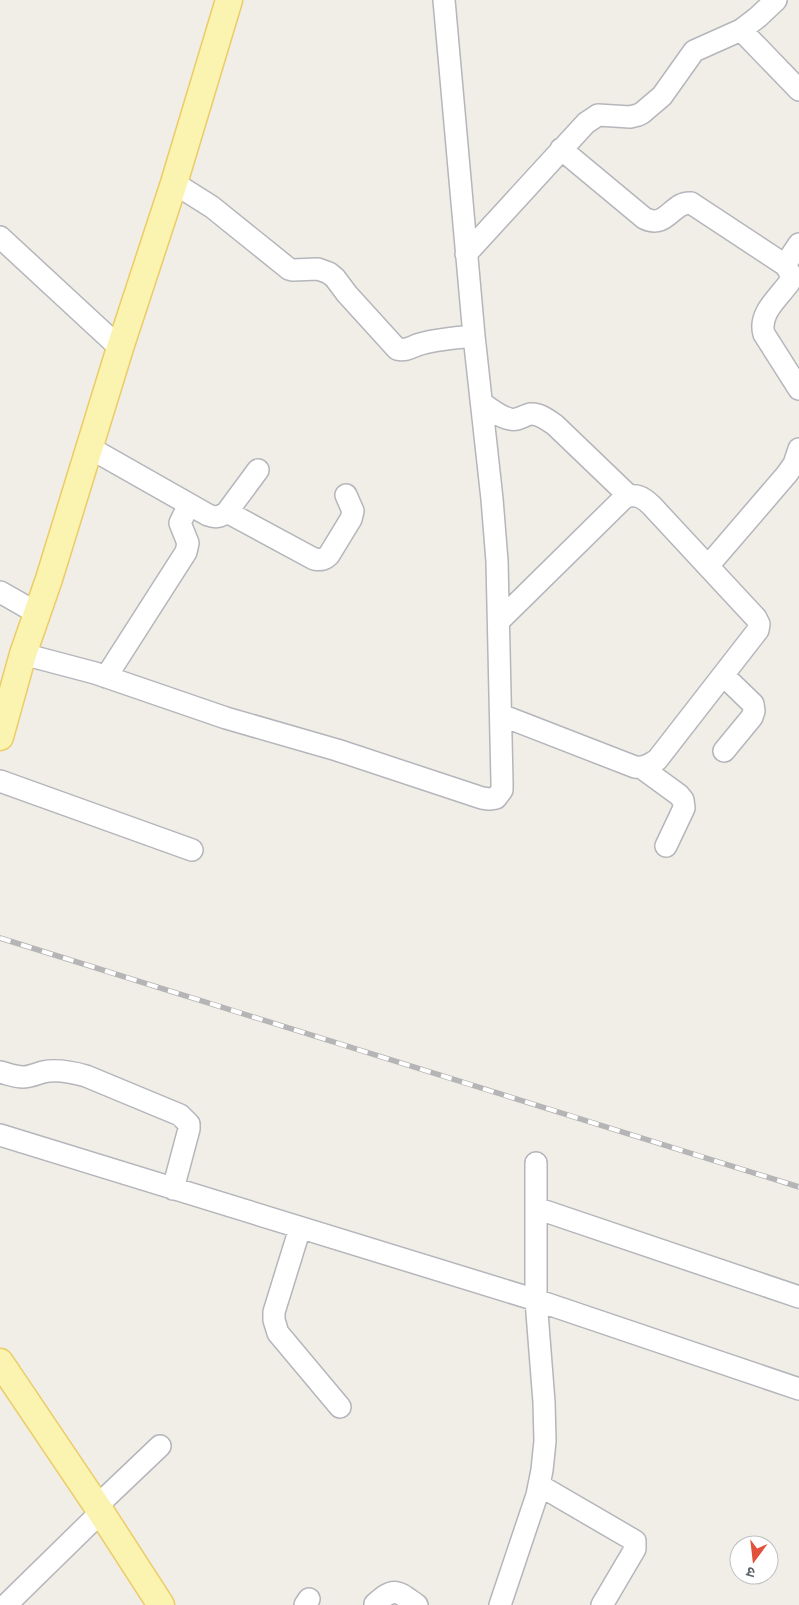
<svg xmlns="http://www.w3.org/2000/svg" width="799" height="1605" font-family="Figtree,'Noto Sans Devanagari',sans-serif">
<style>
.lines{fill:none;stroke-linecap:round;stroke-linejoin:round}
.minor-casing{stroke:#b4b6bb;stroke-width:24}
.major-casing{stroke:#ebcc65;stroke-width:29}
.minor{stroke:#fff;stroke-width:21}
.major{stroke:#fbf3b0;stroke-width:26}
.rail-casing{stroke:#b5b5b6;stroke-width:5.5}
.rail{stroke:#fff;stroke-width:4;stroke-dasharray:11;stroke-linecap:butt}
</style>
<rect width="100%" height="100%" fill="#f0eee7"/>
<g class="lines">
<g class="minor-casing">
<path id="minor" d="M741,30L799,90
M561,149L644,218C667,230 672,201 691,203L785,265C790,272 792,275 789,283C778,298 758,314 764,334L799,389
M174,183L212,207L289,269L293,270L318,269L329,273L335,278L347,294L397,349C405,351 410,348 417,345C435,339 455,338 474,336
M0,237L120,348
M466,254L586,123L598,115L630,117L638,115L642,113L662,96L694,51L741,30L758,17L776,0
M785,265L799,244
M482,403C490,409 500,417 510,419C517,421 523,416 530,414C539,413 548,420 555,425L629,496
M90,448L208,515C216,518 220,517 227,512L258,470
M227,512L314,559C321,560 324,560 329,555L351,519L353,511L346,495
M708,566L787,474L794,464L799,449
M0,592L37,613
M499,621L624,498C636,493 643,497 652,506L756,618L759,624L758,630L657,760C649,765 644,768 635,767L501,715
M23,654L95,673L226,718L337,750L482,798L489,799L496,798L502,790V782L497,561L492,499L474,336L444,0
M723,675L753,704L754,711L752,717L724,751
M106,677L186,552L188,543L180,523L189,504
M642,768L679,795L683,800L684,808L666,846
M0,781L192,850
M0,1072C8,1074 15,1077 23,1077C30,1077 36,1074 43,1072C57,1069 72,1072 86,1076L180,1115L189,1124V1129L173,1189
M0,1135L536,1300L799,1389
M536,1208L799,1297
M300,1228L274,1312V1320L278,1333L340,1407
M539,1485L635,1541V1549L602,1605
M97,1506L160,1446
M375,1604C395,1586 397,1591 417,1605
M6,1605L101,1512
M305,1605L309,1599
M500,1605L537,1495L542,1470L545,1441L544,1402L536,1300V1163"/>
</g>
<g class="major-casing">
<path id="major" d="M0,737L23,654L49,579L120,348L174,183L229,0
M0,1362L97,1506L161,1605"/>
</g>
<use href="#minor" class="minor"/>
<use href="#major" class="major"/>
<g class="rail-casing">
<path id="rail" d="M0,938L799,1187"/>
</g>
<use href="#rail" class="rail"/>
</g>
<g transform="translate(754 1560) rotate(195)"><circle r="24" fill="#ffffff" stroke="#bfc0c2"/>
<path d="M0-4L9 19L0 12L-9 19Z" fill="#e1513b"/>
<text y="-8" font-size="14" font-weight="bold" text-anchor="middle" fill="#5e6166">उ</text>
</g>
</svg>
